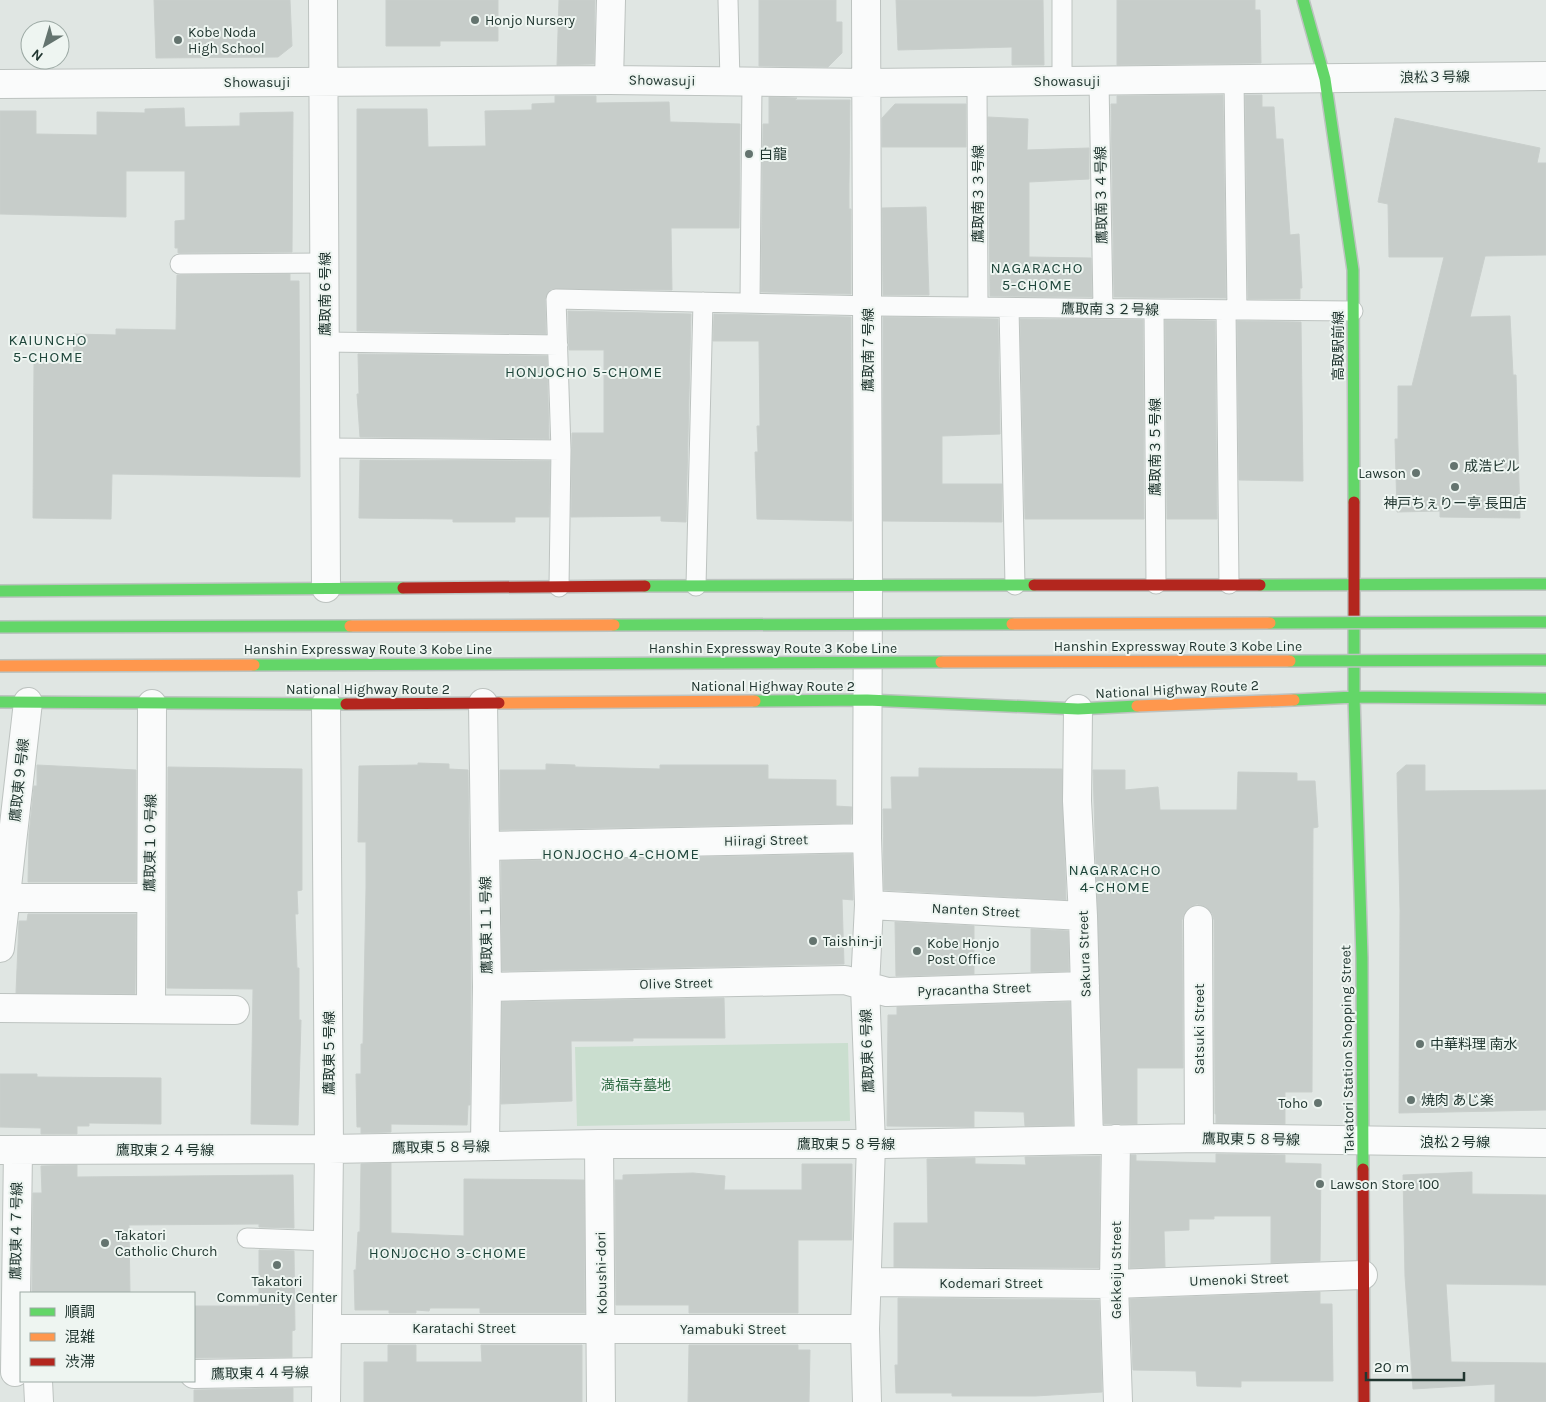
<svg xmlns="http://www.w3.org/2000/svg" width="1546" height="1402" font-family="Karla,'Noto Sans JP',sans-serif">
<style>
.green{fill:#cadecf}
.building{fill:#c7cdca;stroke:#c9cfcc}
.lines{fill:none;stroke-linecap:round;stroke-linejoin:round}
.lane-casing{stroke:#bdc3c0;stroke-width:21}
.street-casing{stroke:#bdc3c0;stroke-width:30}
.fast-casing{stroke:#bdc3c0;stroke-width:14}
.slow-casing{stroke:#bdc3c0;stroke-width:14}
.jam-casing{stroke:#bdc3c0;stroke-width:14}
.lane{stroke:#fafbfb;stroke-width:19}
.street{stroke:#fafbfb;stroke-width:28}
.fast{stroke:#63d668;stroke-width:11}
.slow{stroke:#ff974d;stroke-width:11}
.jam{stroke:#b3261e;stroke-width:11}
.fast-bridge-casing{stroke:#bbc3c0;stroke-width:14;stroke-linecap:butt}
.slow-bridge-casing{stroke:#bbc3c0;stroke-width:14;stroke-linecap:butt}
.fast-bridge{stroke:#63d668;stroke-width:11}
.slow-bridge{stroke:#ff974d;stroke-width:11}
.poi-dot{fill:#64746f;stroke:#eef5f1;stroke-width:2}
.labels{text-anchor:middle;stroke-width:4;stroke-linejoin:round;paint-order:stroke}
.poi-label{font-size:14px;fill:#213630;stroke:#eef5f1;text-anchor:start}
.street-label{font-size:14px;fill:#213630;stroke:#eef5f1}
.park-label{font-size:14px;fill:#2e6a43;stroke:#eef5f1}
.neighbourhood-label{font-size:15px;letter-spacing:1px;fill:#1f463b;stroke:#eef5f1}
</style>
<rect width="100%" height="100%" fill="#e0e6e3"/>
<path class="green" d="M848,1043L850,1121L577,1126L575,1047Z"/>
<path class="building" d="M154,0H290L292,46L278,57L156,58Z
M386,0H498V41H440V46H386Z
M559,0H595L594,64L557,65Z
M759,0H836V22H842V53L828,67L759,66Z
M896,0H1043L1044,65H1012V47L898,50Z
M1117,0H1255V10H1260L1261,63L1117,65Z
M1223,95L1226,298L1114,297L1111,104H1117V96Z
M1245,95H1262V107H1274L1276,139H1283L1290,235L1299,234L1302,288H1300V299H1248Z
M555,96H596V103L669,102L670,122L740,124L739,228H671L672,290L551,289L545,299L546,334L357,331V109H427L428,147L486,146L485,111L532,110V104L555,103Z
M769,97L797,98L795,100H850L849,183V209H851V294L761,292L763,124H769Z
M895,104H966V147H882V118Z
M184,108L185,127L240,126V113L293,112L292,252L178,253V248H175V221L185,220V171H126V217L0,214V111H36V134L97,135V112L145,113V109Z
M988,117L1028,119L1027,150L1089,148V179L1029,182V257L1091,258L1092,297L990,296Z
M1395,118L1540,148L1537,163H1546V255L1485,256L1470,317L1510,316L1513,375H1516L1520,518L1440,517V511L1397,512L1395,439H1398V386H1412L1444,257H1389L1388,204L1378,202Z
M926,207L929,295H883L882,208Z
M290,274V281H299L300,477L112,474L111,519L33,518L34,363L73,364L74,334L116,335V329L176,330L177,275Z
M568,311L691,314L686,522L661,521V516L571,517L572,433H604V350H569Z
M714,314L851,317L852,521L757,519L755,452H758L757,426H760L759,341H713Z
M883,317L998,319L1000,434L942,436V484H1002V522L883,521Z
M1020,319L1143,320L1144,519H1025Z
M1165,320L1215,321L1217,519H1167Z
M1237,321L1301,322L1303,481L1239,480Z
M358,354L547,356L549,439L360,437L357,394H359Z
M360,460L550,461L549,517H515V522H453V519L359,518Z
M418,763L449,764V769L468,770L471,987L470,1105H468L467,1125L391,1124V1132L361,1133V1127H357L356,1074H361V1044H363L366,888V842H358L359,766L418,765Z
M546,764L575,765V767L660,769V765H768V779L836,780V806L852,807L851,823L500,830V770H546Z
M37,765L136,770V882H28L29,835L34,786H37Z
M1406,765H1425V791L1546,790V1110L1399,1113L1400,910L1397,773Z
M168,767L302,769V890L297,891L298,914H295L297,968H299V1020H301L298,1125L251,1124L253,989L167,988Z
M919,768L1062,769L1066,900L884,890L883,809H892L891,777H919Z
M1093,770H1125V790L1158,787L1160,810H1237L1238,772L1297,773V781H1315L1318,827L1313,828L1312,1092H1285V1124L1216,1123V1114H1215L1214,920L1212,913L1206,907L1197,904L1190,907L1185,912L1182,920L1183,1068H1137V1124H1104Z
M852,854L853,900L842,899L844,964L502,971L501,861Z
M28,914H136L135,994L16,993L19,921H27Z
M895,922L974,926V974L896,976Z
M1031,929L1068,931L1069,971L1031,972Z
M724,998L725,1038H633V1041H571L572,1101L501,1104L502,1002Z
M1070,1002L1073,1125L1025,1126L1024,1112L974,1111V1127L887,1126L888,1015H897V1007Z
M0,1074H37V1077L161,1078V1124L89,1123V1126H77V1134H41V1128L0,1127Z
M1216,1154L1285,1155V1163L1321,1164L1320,1261L1271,1263V1216H1214V1219H1189V1230L1164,1231L1165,1267L1130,1268L1131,1155H1136V1161L1216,1163Z
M1100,1156L1099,1268L894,1267V1223H928L927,1159L975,1158V1164L1026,1165L1025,1157Z
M391,1163V1233L464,1236V1179L584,1180L585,1313H480V1308H430L429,1311L416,1310V1313H389V1310H355L354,1270H356L358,1232H360L361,1164Z
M802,1164H852V1240H798V1313H689V1305H616L615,1180H623V1175L693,1173L725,1176L724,1190H802Z
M77,1165V1177L293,1175L294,1228L259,1227V1224L129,1225L130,1293H32L33,1193H42L41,1166Z
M1472,1172V1194L1546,1195V1285L1446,1284L1451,1362L1546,1363V1402H1495V1384L1413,1389L1405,1276L1403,1175Z
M259,1250L294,1251L295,1330L292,1331V1357L194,1358V1306H259Z
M1320,1292V1304H1332L1333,1381H1241V1387L1197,1386L1196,1371L1133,1370L1130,1299Z
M898,1298L1099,1300L1102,1392L1035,1396H952V1393H896L895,1365H898Z
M388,1345H416V1362H482L481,1345H582V1402H364V1362H388Z
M689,1345H798V1350H810L809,1402H688Z
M293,1388V1402H194V1390Z"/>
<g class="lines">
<g class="lane-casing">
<path id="lane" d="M728,0L730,81
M1062,0V81
M1234,79L1237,310
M1099,81L1103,308
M977,82L978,307
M180,264L325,263
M750,303L752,82
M1009,308L1015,585
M1154,309L1156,584
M1226,310L1229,584
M325,342L558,345
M325,448L561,450
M696,586L703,302
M559,587L561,450L556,299L876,306L1353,311
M247,1238L328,1241"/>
</g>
<g class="street-casing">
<path id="street" d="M323,0L326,588
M866,0L868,585L867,838L869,905L865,986L871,1144L865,1329L867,1402
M609,80L611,0
M0,84L609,80L867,83L1546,76
M483,703L487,987L485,1146
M1078,709L1077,801L1083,916L1089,1140
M485,846L867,838
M5,898H151
M869,905L1083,916
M1198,920L1199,1138
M0,948L28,702
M487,987L845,980L887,992L1085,986
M0,1008L235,1010
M151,1009L152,704
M1116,1139L1114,1284L1118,1402
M599,1144L601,1402
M0,1150L329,1149L599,1144H884L1199,1138L1546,1143
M867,1282L1114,1284L1363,1275
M328,1329H865
M15,1372L18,1150
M194,1374L326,1372
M38,1381L39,1402
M326,1402L329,1149L326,704"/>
</g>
<g class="fast-casing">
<path id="fast" d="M1303,0L1325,79L1353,270L1354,502
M1260,585L1546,584
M645,586L1034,585
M0,591L403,588
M1354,616V697L1362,958L1363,1169
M1294,700L1354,697L1546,699
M755,701L867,700L1078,709L1137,706
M0,702L346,704"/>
</g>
<g class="slow-casing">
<path id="slow" d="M499,703L755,701
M1137,706L1294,700"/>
</g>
<g class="jam-casing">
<path id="jam" d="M1354,502V616
M1034,585H1260
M403,588L645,586
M346,704L499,703
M1363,1169L1364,1402"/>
</g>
<use href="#lane" class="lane"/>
<use href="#street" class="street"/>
<use href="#fast" class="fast"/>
<use href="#slow" class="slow"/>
<use href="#jam" class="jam"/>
<g class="fast-bridge-casing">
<path id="fast-bridge" d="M1270,623L1546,622
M614,625L1012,624
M0,627L350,626
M1290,661L1546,660
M254,665L941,662"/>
</g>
<g class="slow-bridge-casing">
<path id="slow-bridge" d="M1012,624L1270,623
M350,626L614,625
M941,662L1290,661
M0,666L254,665"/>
</g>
<use href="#fast-bridge" class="fast-bridge"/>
<use href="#slow-bridge" class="slow-bridge"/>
</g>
<g class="poi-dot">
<circle cx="475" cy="20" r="5"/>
<circle cx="178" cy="40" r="5"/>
<circle cx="749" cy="154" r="5"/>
<circle cx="1454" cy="466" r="5"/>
<circle cx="1416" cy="473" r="5"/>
<circle cx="1455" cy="487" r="5"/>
<circle cx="813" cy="941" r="5"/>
<circle cx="917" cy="951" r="5"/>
<circle cx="1420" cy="1044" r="5"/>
<circle cx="1411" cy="1100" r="5"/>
<circle cx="1318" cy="1103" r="5"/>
<circle cx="1320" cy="1184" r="5"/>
<circle cx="105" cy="1243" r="5"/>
<circle cx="277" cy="1265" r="5"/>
</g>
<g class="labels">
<g class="poi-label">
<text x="485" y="25">Honjo Nursery</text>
<text x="188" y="37">Kobe Noda<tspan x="188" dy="16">High School</tspan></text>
<text x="759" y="159">白龍</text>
<text x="1464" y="471">成浩ビル</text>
<text x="1406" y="478" text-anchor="end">Lawson</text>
<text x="1455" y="508" text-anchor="middle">神戸ちぇりー亭 長田店</text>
<text x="823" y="946">Taishin-ji</text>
<text x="927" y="948">Kobe Honjo<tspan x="927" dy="16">Post Office</tspan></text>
<text x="1430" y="1049">中華料理 南水</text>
<text x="1421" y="1105">焼肉 あじ楽</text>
<text x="1308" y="1108" text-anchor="end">Toho</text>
<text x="1330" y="1189">Lawson Store 100</text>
<text x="115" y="1240">Takatori<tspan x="115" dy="16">Catholic Church</tspan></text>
<text x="277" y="1286" text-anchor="middle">Takatori<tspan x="277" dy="16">Community Center</tspan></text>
</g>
<g class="street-label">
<text transform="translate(1435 77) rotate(-1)" y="5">浪松３号線</text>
<text transform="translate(662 80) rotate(1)" y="5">Showasuji</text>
<text x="1067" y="86">Showasuji</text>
<text x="257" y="87">Showasuji</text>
<text transform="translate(978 194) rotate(-90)" y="5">鷹取南３３号線</text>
<text transform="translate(1101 195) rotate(-91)" y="5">鷹取南３４号線</text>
<text transform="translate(325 294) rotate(-90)" y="5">鷹取南６号線</text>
<text transform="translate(1110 309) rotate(1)" y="5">鷹取南３２号線</text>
<text transform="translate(1338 346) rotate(-90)" y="5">高取駅前線</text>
<text transform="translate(868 350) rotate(-90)" y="5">鷹取南７号線</text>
<text transform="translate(1155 447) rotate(-90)" y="5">鷹取南３５号線</text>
<text x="1178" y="651">Hanshin Expressway Route 3 Kobe Line</text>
<text x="773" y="653">Hanshin Expressway Route 3 Kobe Line</text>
<text x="368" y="654">Hanshin Expressway Route 3 Kobe Line</text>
<text x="773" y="691">National Highway Route 2</text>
<text x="368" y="694">National Highway Route 2</text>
<text transform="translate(1177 689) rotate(-3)" y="5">National Highway Route 2</text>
<text transform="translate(19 780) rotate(-84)" y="5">鷹取東９号線</text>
<text transform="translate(766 840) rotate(-1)" y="5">Hiiragi Street</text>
<text transform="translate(150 843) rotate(-89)" y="5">鷹取東１０号線</text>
<text transform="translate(976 910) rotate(3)" y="5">Nanten Street</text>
<text transform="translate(486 925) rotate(-91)" y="5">鷹取東１１号線</text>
<text transform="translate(1084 954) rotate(-92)" y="5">Sakura Street</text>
<text transform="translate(676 983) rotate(-1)" y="5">Olive Street</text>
<text transform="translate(974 989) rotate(-2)" y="5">Pyracantha Street</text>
<text transform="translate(1199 1029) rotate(-90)" y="5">Satsuki Street</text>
<text transform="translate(1347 1049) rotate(-91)" y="5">Takatori Station Shopping Street</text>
<text transform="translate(867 1051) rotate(-92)" y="5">鷹取東６号線</text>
<text transform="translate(329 1053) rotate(-90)" y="5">鷹取東５号線</text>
<text transform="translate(1251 1139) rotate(1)" y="5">鷹取東５８号線</text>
<text x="1455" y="1147">浪松２号線</text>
<text x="846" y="1149">鷹取東５８号線</text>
<text transform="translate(441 1147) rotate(-1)" y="5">鷹取東５８号線</text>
<text x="165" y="1155">鷹取東２４号線</text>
<text transform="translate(16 1231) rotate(-89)" y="5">鷹取東４７号線</text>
<text transform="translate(1116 1270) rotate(-90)" y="5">Gekkeiju Street</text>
<text transform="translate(601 1273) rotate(-91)" y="5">Kobushi-dori</text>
<text transform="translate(1239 1279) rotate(-2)" y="5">Umenoki Street</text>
<text x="991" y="1288">Kodemari Street</text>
<text x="464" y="1333">Karatachi Street</text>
<text x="733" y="1334">Yamabuki Street</text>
<text transform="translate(260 1373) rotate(-1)" y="5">鷹取東４４号線</text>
</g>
<g class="park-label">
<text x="636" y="1090">満福寺墓地</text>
</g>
<g class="neighbourhood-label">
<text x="1037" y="273">NAGARACHO<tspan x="1037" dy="17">5-CHOME</tspan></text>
<text x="48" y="345">KAIUNCHO<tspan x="48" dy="17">5-CHOME</tspan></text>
<text x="584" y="377">HONJOCHO 5-CHOME</text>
<text x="621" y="859">HONJOCHO 4-CHOME</text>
<text x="1115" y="875">NAGARACHO<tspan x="1115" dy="17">4-CHOME</tspan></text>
<text x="448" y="1258">HONJOCHO 3-CHOME</text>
</g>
</g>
<rect x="20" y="1292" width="175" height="90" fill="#eef5f1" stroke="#9ca9a4"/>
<rect x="30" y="1308" width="25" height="8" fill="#63d668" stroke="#9ca9a4"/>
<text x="65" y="1317" font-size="15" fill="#213630">順調</text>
<rect x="30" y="1333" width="25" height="8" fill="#ff974d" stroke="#9ca9a4"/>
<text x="65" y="1342" font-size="15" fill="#213630">混雑</text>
<rect x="30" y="1358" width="25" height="8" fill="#b3261e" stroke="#9ca9a4"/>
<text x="65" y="1367" font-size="15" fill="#213630">渋滞</text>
<g transform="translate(45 45) rotate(218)"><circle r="24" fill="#eef5f1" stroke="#9ca9a4"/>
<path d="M0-4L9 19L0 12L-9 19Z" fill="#64746f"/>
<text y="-8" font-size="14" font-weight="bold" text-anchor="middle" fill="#213630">N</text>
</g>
<path d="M1366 1372v8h98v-8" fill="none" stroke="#213630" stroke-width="2.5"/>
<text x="1374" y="1372" font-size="15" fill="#213630" stroke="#eef5f1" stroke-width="4" paint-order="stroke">20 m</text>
</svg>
